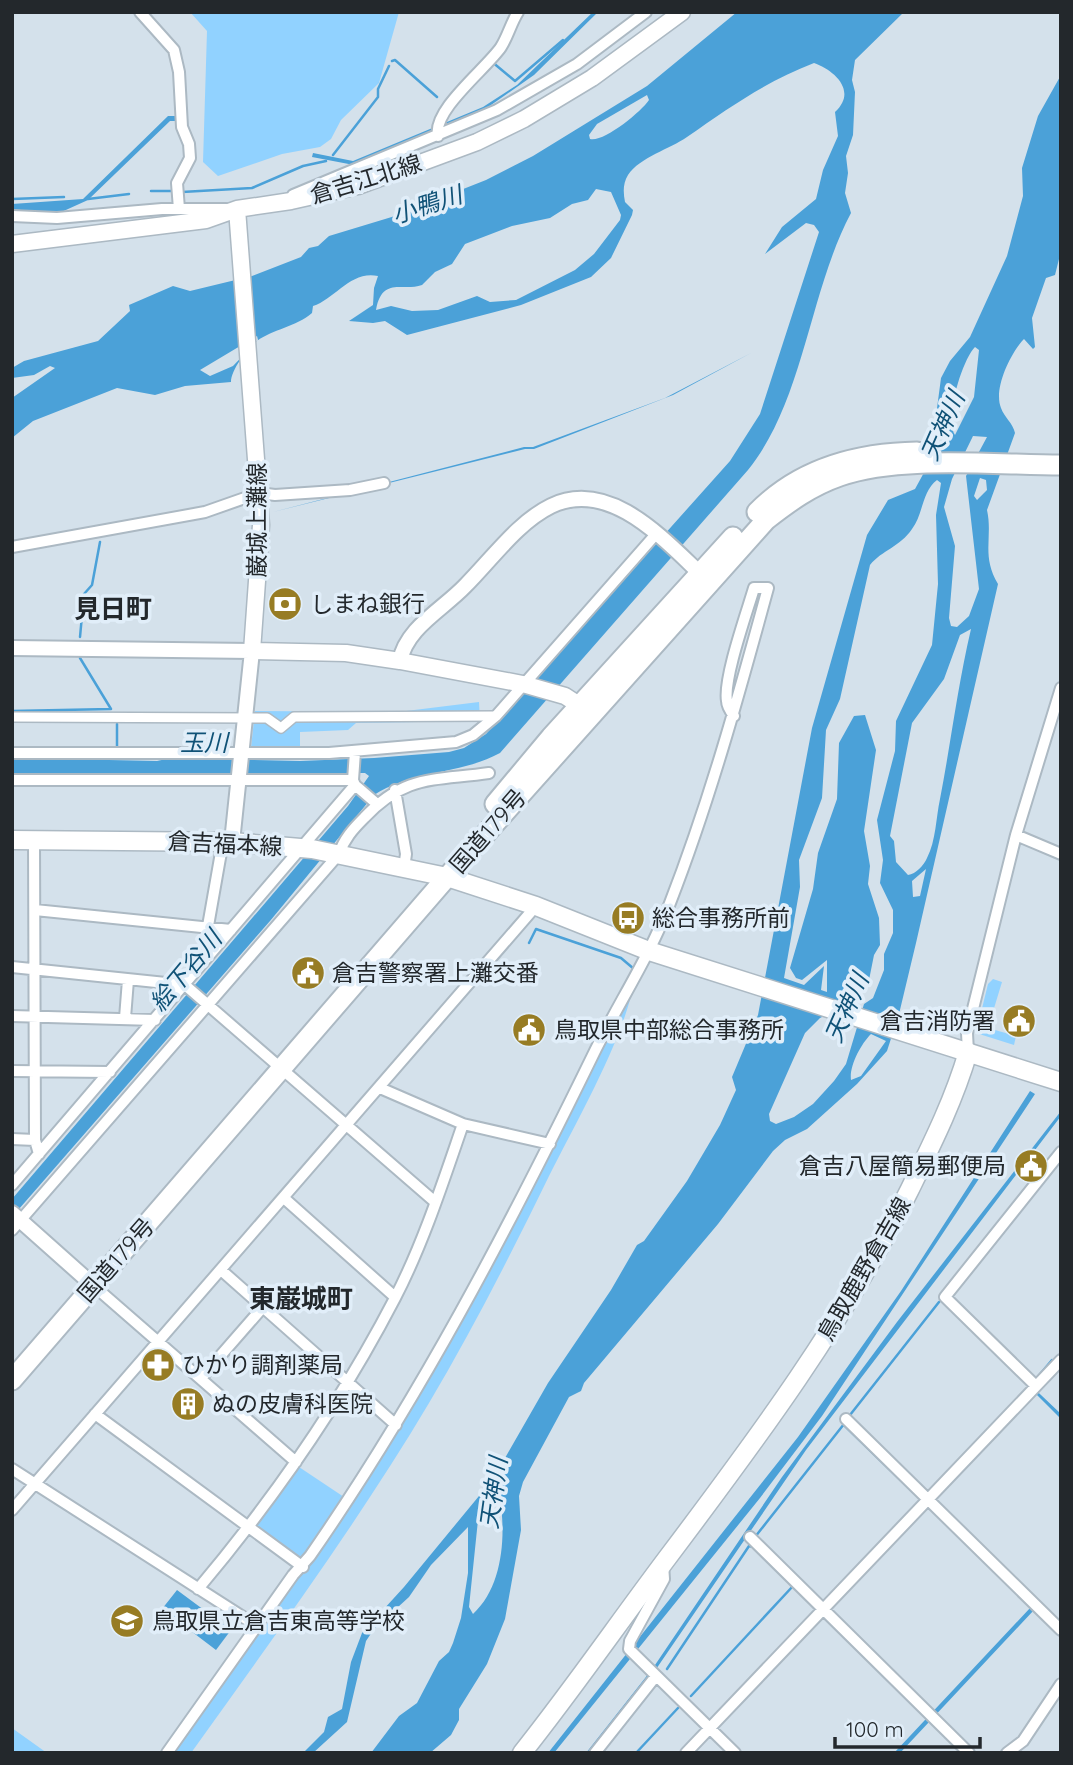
<svg xmlns="http://www.w3.org/2000/svg" width="1073" height="1765" font-family="Quicksand,'Noto Sans JP',sans-serif">
<style>
.green{fill:#91d2ff}
.water{fill:#4ba1d8;fill-rule:evenodd}
.lines{fill:none;stroke-linecap:round;stroke-linejoin:round}
.stream{stroke:#4ba1d8;stroke-width:2.5}
.pedestrian-casing{stroke:#acb9c3;stroke-width:12}
.minor-casing{stroke:#acb9c3;stroke-width:14}
.tertiary-casing{stroke:#acb9c3;stroke-width:18}
.secondary-casing{stroke:#acb9c3;stroke-width:19}
.primary-casing{stroke:#acb9c3;stroke-width:21}
.trunk-casing{stroke:#acb9c3;stroke-width:23}
.pedestrian{stroke:#fff;stroke-width:9}
.minor{stroke:#fff;stroke-width:10}
.tertiary{stroke:#fff;stroke-width:14}
.secondary{stroke:#fff;stroke-width:16}
.primary{stroke:#fff;stroke-width:18}
.trunk{stroke:#fff;stroke-width:19}
.labels{text-anchor:middle;stroke-width:7;stroke-linejoin:round;paint-order:stroke}
.street-label{font-size:23px;fill:#23282c;stroke:#e1eef9}
.poi-label{font-size:23px;fill:#23282c;stroke:#e1eef9;text-anchor:start}
.water-label{font-size:24px;font-style:italic;fill:#105277;stroke:#e1eef9}
.quarter-label{font-size:26px;font-weight:bold;fill:#23282c;stroke:#e1eef9}
</style>
<rect width="100%" height="100%" fill="#d4e1eb"/>
<path class="green" d="M190,12H399L379,83L341,120L331,139L320,147L282,154L218,176L203,162L207,31Z
M479,702L480,721L356,723L348,730L300,732V750L251,748L255,711L398,712Z
M993,979L1002,982L988,1028L1016,1036L1014,1045L976,1033L988,984Z
M631,996C617,1050 576,1123 550,1174C512,1252 473,1329 429,1403C357,1524 273,1638 191,1753H173L353,1499Z
M299,1467L347,1499L305,1558L298,1559L258,1529L256,1523Z
M12,1728L47,1753H12Z"/>
<path class="water" d="M593,12H598L534,75L481,112L354,165L312,157L313,153L353,161L483,107L517,85Z
M737,12H904L855,60L852,80L855,92L853,135L846,156L848,173L845,193L851,213C809,292 804,401 748,470L500,753C459,775 413,770 374,795L270,921L12,1217V1199L348,806L369,776L365,773L12,775V758L157,761L171,758L300,761L374,758L449,752L464,748L486,734L730,461L760,414L819,232L814,225L806,223L765,254L782,227L816,199L823,170L838,136L835,112C858,91 834,70 814,63C765,82 730,107 687,137C670,149 640,157 628,175C623,183 623,192 625,202L633,210L632,215L611,258L591,277L521,305L407,335L385,321L373,323L349,321L373,305L374,288L378,276C351,270 335,299 313,306L312,313C296,327 273,329 257,341C247,349 231,370 231,382L185,386L155,395L117,388L33,421L12,438V398L55,368L50,366L34,375L12,378V368L24,361L98,341L130,311L129,305L173,286L190,291L252,276L301,257L309,248L318,246L329,236L395,216L486,180L533,156L647,86ZM647,95L649,100C641,112 603,143 590,139L589,135L597,124ZM596,189L611,192L621,215L620,220L594,254L575,270L516,300L490,302L477,296L438,310L412,311L391,306L376,310C382,276 403,292 422,285L435,272L452,264L465,244L512,226L550,218L572,204L588,200ZM257,336L258,340L233,366L210,376L200,370Z
M1061,75V251L1055,275L1046,278L1032,318L1035,347L1033,349L1024,339C1011,352 993,389 1001,408C1004,417 1013,423 1015,433L987,510C993,537 981,556 998,584L916,943L899,1014L887,1051L857,1084L807,1129L785,1140L773,1151L718,1224L584,1383L581,1391L569,1397L523,1482L519,1496L521,1530L505,1619L487,1664L459,1709V1720L451,1735L430,1753H371L399,1716L417,1703L439,1661L449,1652L453,1643L461,1618L468,1573V1527L431,1565L409,1597L374,1629L366,1641L347,1722L313,1753H303L324,1732L328,1717L342,1709L351,1662L362,1633L404,1587L493,1479L548,1383L611,1290L637,1245L644,1241L687,1181L720,1125L736,1090L732,1077L758,1015L812,728L867,535L888,500L915,489L944,436V416L935,433L934,431L941,378L950,361L970,337L1007,256L1023,196L1022,168L1038,116ZM975,347L979,350L974,397L955,435C944,420 962,360 975,347ZM973,436L987,437L966,476L979,589L969,616L957,627L951,626L949,618L955,546L944,507L952,479ZM980,478L986,480L987,490L977,500L974,496ZM937,480L941,483L936,515L938,584L932,645L896,721L895,751L877,820L883,860L880,883L893,910V933L884,954V970L873,998L864,1004L846,1064L834,1081L813,1104L794,1117L776,1124L770,1121L769,1114L805,1033L820,1018L854,1001L868,985L874,955L880,945L879,918L868,884L870,866L864,831L876,750L865,715L854,716L839,743L837,799L818,853L813,889L790,968L796,978L802,980L827,960V992L821,990L824,966L804,985L784,978L800,887L799,860L822,798L826,730L840,699L870,565C882,550 900,547 912,529C923,515 922,491 937,480ZM971,629C958,684 951,742 940,799C936,817 936,841 927,858C924,865 916,874 908,875L896,862L894,841L890,836L912,723L944,679L960,635ZM926,869L920,896L913,897L912,881ZM871,1034L886,1041L861,1076L851,1080C849,1066 861,1044 871,1034ZM494,1498L500,1499C506,1535 503,1587 473,1614L469,1607L478,1520Z
M168,116H175V121H170L88,200L57,214L12,209V204L83,199Z
M751,353L673,395L534,449H525L273,512L524,447H533L665,398Z
M1030,1091L1035,1094L822,1416L760,1498L554,1753H548L798,1437L901,1291Z
M1061,1111V1116L806,1450L650,1678L591,1753H586L653,1668L782,1477L897,1322Z
M1061,1144L942,1301L1061,1414V1419L940,1298L993,1227Z
M177,1590L231,1630L216,1650L162,1609Z
M1031,1607L1034,1610L900,1753H894Z"/>
<g class="lines">
<path class="stream" d="M392,61L395,60L437,97
M491,61L515,81L563,40
M333,155L378,97V89L389,66
M151,191H174
M182,192L252,188L303,166L326,161
M12,199L64,197
M88,199L129,194
M80,637L84,594L92,585L100,542
M12,711L111,709L80,658
M117,748V724
M529,943L536,929L621,958L634,969
M1036,1379L1052,1360
M850,1415L939,1302
M844,1425L913,1492
M755,1537L844,1424
M667,1669L749,1546L754,1547
M691,1696L793,1586
M636,1753L678,1708"/>
<g class="pedestrian-casing">
<path id="pedestrian" d="M12,717L267,718L281,728L294,717L496,716"/>
</g>
<g class="minor-casing">
<path id="minor" d="M140,12L174,50L179,72L182,127L189,144L190,158L177,183L179,209
M438,136C432,110 487,68 501,47C508,36 511,23 518,12
M293,195L497,110L577,64L646,12
M12,216L57,218L162,209H226
M12,547L205,512L259,493L275,495L350,490L384,483
M12,753H329L456,742L473,735L496,716L656,534
M12,780H353L355,785L12,1185
M353,780L355,752
M355,785L377,804
M395,790L406,854L404,868
M1016,835L1061,854
M34,840L35,1140L39,1154
M35,910L231,930
M208,926L223,841
M12,967L185,985L434,1201
M12,1016L155,1020
M125,1018L128,980
M968,1052L967,1033L1016,835L1061,688
M12,1071L110,1072
M380,1088L463,1124L550,1144
M12,1139L35,1140
M285,1199L395,1297
M12,1230L339,854C344,839 353,829 364,818C405,774 434,781 489,773
M221,1270L396,1425
M94,1286L296,1462
M201,1378L263,1307
M1036,1386L945,1297L1061,1152
M95,1414L303,1567
M846,1419L1061,1630
M12,1469L257,1626
M12,1510L536,906
M750,1537L969,1753
M663,1564L664,1579L630,1641L629,1649L735,1753
M198,1589C273,1500 341,1402 395,1298C423,1244 443,1182 463,1124
M167,1753L293,1575L310,1556C419,1399 508,1229 592,1057C617,1005 649,958 670,903C710,800 739,694 768,588H754C747,612 723,679 727,701C727,706 731,712 734,716
M595,1753L656,1676
M686,1753L1061,1360
M1007,1753L1023,1741L1061,1684"/>
</g>
<g class="tertiary-casing">
<path id="tertiary" d="M12,648L252,651L232,842
M400,661C406,628 442,610 465,586C491,560 518,522 551,506C611,477 667,543 706,579
M12,1213L94,1286"/>
</g>
<g class="secondary-casing">
<path id="secondary" d="M237,209L261,525L252,651L346,653L400,661L523,684L565,696L588,711
M12,244L206,220L237,209L291,201L358,186L477,142L524,119L592,78L682,12"/>
</g>
<g class="primary-casing">
<path id="primary" d="M12,840L232,842L312,849L447,877L536,906L649,951L1061,1082
M522,1753C573,1689 619,1622 668,1557C757,1439 844,1322 910,1189C932,1144 954,1100 968,1052"/>
</g>
<g class="trunk-casing">
<path id="trunk" d="M757,512C800,468 857,453 917,452
M495,804L551,737L733,537
M12,1380L447,877L766,520C789,502 811,486 840,476C899,455 996,465 1061,465"/>
</g>
<use href="#pedestrian" class="pedestrian"/>
<use href="#minor" class="minor"/>
<use href="#tertiary" class="tertiary"/>
<use href="#secondary" class="secondary"/>
<use href="#primary" class="primary"/>
<use href="#trunk" class="trunk"/>
</g>
<defs>
<g id="bank-disc" transform="scale(1.75)"><circle r="9.5" fill="#977c24" stroke="#e1eef9"/><path d="M-6-4H6V4H-6ZM0-2.3a2.3 2.3 0 1 0 0 4.6a2.3 2.3 0 1 0 0-4.6Z" fill="#fff"/></g>
<g id="bus-disc" transform="scale(1.75)"><circle r="9.5" fill="#977c24" stroke="#e1eef9"/><path d="M-5-6H5V4H4V6H2V4H-2V6H-4V4H-5ZM-3.5-4V0h7V-4ZM-3.5 1.2v1.5H-2V1.2ZM2 1.2v1.5H3.5V1.2Z" fill="#fff"/></g>
<g id="civic-disc" transform="scale(1.75)"><circle r="9.5" fill="#977c24" stroke="#e1eef9"/><path d="M-.6-6.5H3V-4.5H.6V-3L4-1V1h2V6H-6V1h2V-1L-.6-3ZM-1.2 2.5V6h2.4V2.5Z" fill="#fff"/></g>
<g id="pharmacy-disc" transform="scale(1.75)"><circle r="9.5" fill="#977c24" stroke="#e1eef9"/><path d="M-2-6h4v4h4v4h-4v4h-4v-4h-4v-4h4Z" fill="#fff"/></g>
<g id="building-disc" transform="scale(1.75)"><circle r="9.5" fill="#977c24" stroke="#e1eef9"/><path d="M-4-6H4V6H1V3H-1V6H-4ZM-2.5-4.3h1.7v1.8h-1.7ZM.8-4.3h1.7v1.8H.8ZM-2.5-1h1.7V.8h-1.7ZM.8-1h1.7V.8H.8Z" fill="#fff"/></g>
<g id="school-disc" transform="scale(1.75)"><circle r="9.5" fill="#977c24" stroke="#e1eef9"/><path d="M0-5L7-2L0 1L-7-2ZM-4 1L0 2.5L4 1V4Q0 6-4 4Z" fill="#fff"/></g>
</defs>
<g fill-rule="evenodd">
<use href="#bank-disc" x="285" y="604"/>
<use href="#bus-disc" x="628" y="918"/>
<use href="#civic-disc" x="308" y="973"/>
<use href="#civic-disc" x="1019" y="1021"/>
<use href="#civic-disc" x="529" y="1030"/>
<use href="#civic-disc" x="1031" y="1166"/>
<use href="#pharmacy-disc" x="158" y="1365"/>
<use href="#building-disc" x="188" y="1404"/>
<use href="#school-disc" x="127" y="1621"/>
</g>
<g class="labels">
<g class="street-label">
<text transform="translate(366 179) rotate(-17)" y="8">倉吉江北線</text>
<text transform="translate(257 520) rotate(-90)" y="8">巌城上灘線</text>
<text transform="translate(488 831) rotate(-49)" y="8">国道179号</text>
<text transform="translate(225 844) rotate(3)" y="8">倉吉福本線</text>
<text transform="translate(116 1260) rotate(-49)" y="8">国道179号</text>
<text transform="translate(864 1269) rotate(-60)" y="8">鳥取鹿野倉吉線</text>
</g>
<g class="poi-label">
<text x="310" y="612">しまね銀行</text>
<text x="652" y="926">総合事務所前</text>
<text x="332" y="981">倉吉警察署上灘交番</text>
<text x="995" y="1029" text-anchor="end">倉吉消防署</text>
<text x="554" y="1038">鳥取県中部総合事務所</text>
<text x="1006" y="1174" text-anchor="end">倉吉八屋簡易郵便局</text>
<text x="182" y="1373">ひかり調剤薬局</text>
<text x="212" y="1412">ぬの皮膚科医院</text>
<text x="152" y="1629">鳥取県立倉吉東高等学校</text>
</g>
<g class="water-label">
<text transform="translate(427 205) rotate(-18)" y="8">小鴨川</text>
<text transform="translate(943 426) rotate(-66)" y="8">天神川</text>
<text x="204" y="751">玉川</text>
<text transform="translate(186 971) rotate(-50)" y="8">絵下谷川</text>
<text transform="translate(847 1008) rotate(-66)" y="8">天神川</text>
<text transform="translate(494 1493) rotate(-82)" y="8">天神川</text>
</g>
<g class="quarter-label">
<text x="113" y="618">見日町</text>
<text x="301" y="1308">東巌城町</text>
</g>
</g>
<rect width="1073" height="1765" fill="none" stroke="#23282c" stroke-width="28"/>
<path d="M835 1737v10h145v-10" fill="none" stroke="#23282c" stroke-width="3.5"/>
<text x="846" y="1737" font-size="21" fill="#23282c" stroke="#e1eef9" stroke-width="5" paint-order="stroke">100 m</text>
</svg>
